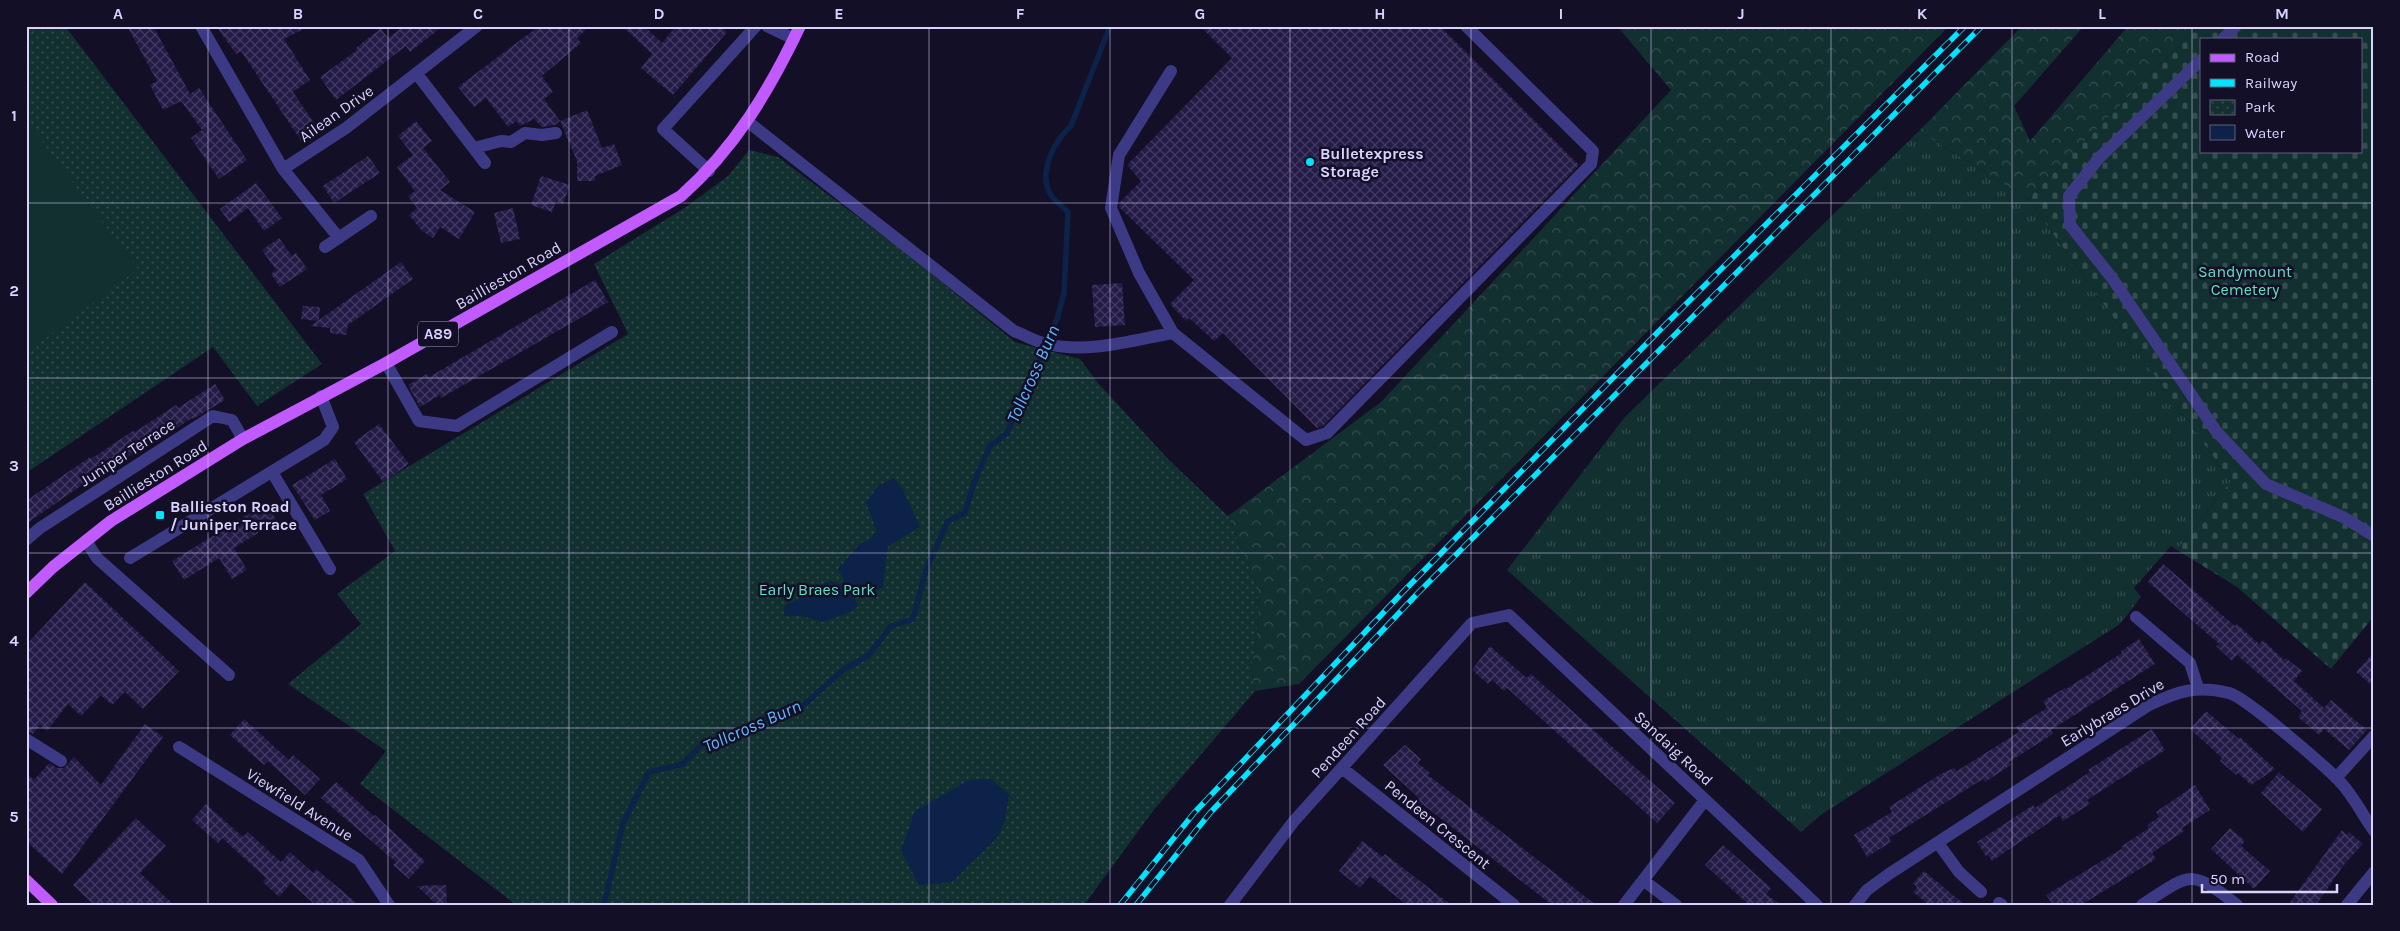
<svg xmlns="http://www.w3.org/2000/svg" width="2400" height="931" font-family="Karla,sans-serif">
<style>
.grass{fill:url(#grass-tufts)}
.forest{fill:url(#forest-crowns)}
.cemetery{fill:url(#cemetery-stones);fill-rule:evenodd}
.park{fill:url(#park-dots)}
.pitch{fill:#12302f}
.water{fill:#0c2248}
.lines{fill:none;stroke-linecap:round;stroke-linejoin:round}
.stream{stroke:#0c2248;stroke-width:5.5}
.building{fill:url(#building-cross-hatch)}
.minor{stroke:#3d3a85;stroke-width:12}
.major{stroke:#c25bff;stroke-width:12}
.rail-casing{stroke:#00e5ff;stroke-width:5.5}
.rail{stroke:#130f26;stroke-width:4;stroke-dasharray:11;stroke-linecap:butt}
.grid{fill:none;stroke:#d9d4ff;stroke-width:1;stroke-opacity:0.55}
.poi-dot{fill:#00e5ff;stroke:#130f26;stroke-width:2}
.labels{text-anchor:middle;stroke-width:5;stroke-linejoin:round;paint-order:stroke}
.shield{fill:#130f26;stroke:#9e99be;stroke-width:1}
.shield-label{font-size:15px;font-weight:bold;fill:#d9d4ff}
.street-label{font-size:16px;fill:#d9d4ff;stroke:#130f26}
.poi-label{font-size:16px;font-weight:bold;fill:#d9d4ff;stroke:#130f26;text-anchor:start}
.park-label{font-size:16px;fill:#5fe0c0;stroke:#130f26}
.water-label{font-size:18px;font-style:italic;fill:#62b6ff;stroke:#130f26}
.neatline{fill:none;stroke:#d9d4ff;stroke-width:2}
.grid-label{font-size:16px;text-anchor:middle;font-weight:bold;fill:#d9d4ff}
</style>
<defs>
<pattern id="grass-tufts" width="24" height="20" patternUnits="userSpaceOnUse" patternTransform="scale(1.25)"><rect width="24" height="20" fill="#12302f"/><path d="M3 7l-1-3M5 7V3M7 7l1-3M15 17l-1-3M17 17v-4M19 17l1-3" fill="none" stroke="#344d4e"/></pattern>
<pattern id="forest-crowns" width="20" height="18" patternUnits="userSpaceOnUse" patternTransform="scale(1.25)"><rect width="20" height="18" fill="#12302f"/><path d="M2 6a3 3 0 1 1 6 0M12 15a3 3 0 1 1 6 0" fill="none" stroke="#344d4e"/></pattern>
<pattern id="cemetery-stones" width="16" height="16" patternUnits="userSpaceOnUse" patternTransform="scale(1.25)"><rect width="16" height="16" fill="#12302f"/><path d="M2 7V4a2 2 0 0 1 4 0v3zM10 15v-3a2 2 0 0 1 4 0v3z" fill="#344d4e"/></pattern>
<pattern id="park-dots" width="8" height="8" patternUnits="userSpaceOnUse" patternTransform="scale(1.25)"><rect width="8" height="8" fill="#12302f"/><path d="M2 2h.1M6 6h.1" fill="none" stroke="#344d4e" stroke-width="1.8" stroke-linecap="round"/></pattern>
<pattern id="building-cross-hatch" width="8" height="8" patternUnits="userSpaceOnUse" patternTransform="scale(1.25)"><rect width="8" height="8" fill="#241b47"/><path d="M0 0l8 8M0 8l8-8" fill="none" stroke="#433b63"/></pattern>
</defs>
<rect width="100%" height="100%" fill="#130f26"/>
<path class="grass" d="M1919,131L2028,199L2231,481L2177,550L2171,546L2134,588L2141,597L2120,624L1822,814L1801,832L1507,570L1625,417Z"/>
<path class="forest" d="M1617,26H1949L1299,684L1255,691L1251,669L1257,635L1258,587L1228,516L1381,402L1671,90Z
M2022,26H2084L2014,106L2030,141L2128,26H2198L2028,199L1919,131Z"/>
<path class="cemetery" d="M2198,26H2374V616L2331,669L2237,587L2177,550L2231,481L2028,199ZM2201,39H2361V151H2201Z"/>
<path class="park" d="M26,26H65L322,364L257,406L213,347L26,473Z
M749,150L778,157L906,253L1015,342L1080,359L1098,383L1169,460L1228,516L1258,587L1257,635L1251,669L1255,691L1153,811L1084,905H516L360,784L386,751L288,684L361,624L337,594L395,551L363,494L628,334L594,264L686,207L728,176Z"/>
<path class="pitch" d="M26,120L138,269L26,353Z"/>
<path class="water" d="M894,478L904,492L920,527L888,546L883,587L871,593L856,586L850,593L858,606L853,611L823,622L802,616H784L785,605L802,598L808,589L831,581L840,584L845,580L838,569L861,543L871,538L877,531L866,503L878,486Z
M991,779L1009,795L1005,820L998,837L952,882L919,885L901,851L915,811L969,780Z"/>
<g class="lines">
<path class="stream" d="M604,905L623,823L649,772L683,764L702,744L747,728L773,714L799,709L844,669L869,655L891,626L913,619L926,570L948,521L965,513L973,485L990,446L1007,433L1057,319L1064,293L1068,212C1062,206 1052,199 1049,192C1039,170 1055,140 1071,126L1110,26"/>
</g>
<path class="building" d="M127,26H153L190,94L199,88L247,160L219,179L191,138L202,130L181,101L163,110L150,85L157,81Z
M216,26H309L284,39L310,80L293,92L319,130L302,142L241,51L236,54Z
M404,26H443L410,52L406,46L336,100L320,77L356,51V48L381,28L388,38Z
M539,26H590L577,38L581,43L542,76L553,92L544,99L560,121L555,125L542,127L534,119L520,126L517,121L508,127L486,98L474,107L458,87Z
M622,26H644L662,43L676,26H720L727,32L673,95L641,68L652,54Z
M1200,26H1440L1579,165L1323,426L1317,428L1223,333L1214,341L1189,318L1186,321L1170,304L1194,280L1119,207L1120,202L1141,181L1127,165L1232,58Z
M587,110L602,148L614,144L622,165L595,176V181H577V161L560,121Z
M416,121L432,141L423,148L450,182L440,190L475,212L459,239L440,227L433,238L422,231L409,215L417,208L408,196L415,191L397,167L413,155L398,136Z
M368,156L380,173L334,203L323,186Z
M541,176L570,185L563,204L556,201L552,212L531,205Z
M256,183L282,218L264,231L248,208L229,222L220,209Z
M513,208L520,239L501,243L494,213Z
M279,238L292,256L296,253L307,269L280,287L271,274L276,270L262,250Z
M401,262L413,279L348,325L346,335L330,333V328L311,326L317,321L301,319L303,306L320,307L319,320Z
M595,280L608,302L441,398L440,395L420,407L408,385L427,374L429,377Z
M1122,283L1125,325L1095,327L1092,285Z
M215,384L225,400L193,419L192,418L155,442L154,440L113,467L111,465L26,524V501L90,457L91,459L134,430L135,432L176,405L178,408Z
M379,424L409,464L383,482L354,442Z
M335,459L347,479L321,495L330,511L315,520L292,485Z
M266,503L277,521L234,548L247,570L232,579L219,558L184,580L172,561Z
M2163,564L2235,626L2237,624L2259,644L2263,640L2284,660L2286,658L2302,671L2294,681L2324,708L2331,700L2367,730L2349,750L2324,729L2319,735L2298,717L2302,711L2237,655L2232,661L2216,646L2219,644L2148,582Z
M85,582L179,671L143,709L125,692L112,705L101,695L81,716L68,704L47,731L40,725L33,734L26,731V645Z
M2139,639L2155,664L2051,730L2053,734L2009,762L2011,765L1985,782L1983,779L1889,838L1891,842L1867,857L1854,835L1892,812L1889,807L1941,774L1954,768L1957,771L2019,732L2016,727L2047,708L2043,701L2065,688L2066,689L2122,653L2121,651Z
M1490,646L1527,678L1531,674L1675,803L1657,823L1507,688L1504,691L1492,680L1488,684L1472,670Z
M2374,652V687L2356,672Z
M2206,711L2239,739L2240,737L2275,769L2251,785L2238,773L2236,775L2220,761L2222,758L2190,729Z
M244,719L289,760L293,755L320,779L305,795L268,761L264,765L230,735Z
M145,724L163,737L62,874L26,841V773L34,780L49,763L57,768H64L74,757L101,785Z
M2152,729L2165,750L2087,800L2090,804L2063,821L2060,815L1992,861L1988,855L1986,856L1977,842L2033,805L2035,808L2090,772L2088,770Z
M1405,745L1421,759L1418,763L1430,773L1428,775L1596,905H1552L1417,800L1419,798L1383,765Z
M2279,772L2322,809L2303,832L2261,793Z
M336,782L374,816L375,815L425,861L409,879L393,865L396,862L321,798Z
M2195,785L2210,810L2182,828L2184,831L2152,853L2156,859L2081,905H2053L2046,895L2123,848L2122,846L2149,828L2147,825L2159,817L2156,812Z
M206,804L243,837L248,832L281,862L290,852L313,873L316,869L359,905H315L291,883L279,897L263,882L266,878L222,838L218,843L192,820Z
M136,818L166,846L140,873L174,905H94L73,885Z
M2230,828L2245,841L2241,846L2270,871L2254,889L2211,849Z
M2342,830L2347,835L2349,832L2363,844L2343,866L2316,905H2288Z
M1362,841L1383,857L1385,854L1451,905H1407L1370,876L1360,888L1339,871Z
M1723,845L1771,888L1766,894L1781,905H1749L1705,865Z
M1924,871L1965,905H1929L1913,892L1917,887L1913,883Z
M446,885L447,905H437L417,886Z"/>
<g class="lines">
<path class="minor" d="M201,26L283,169L339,238
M767,26L794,39
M2223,39L2236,26
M2201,60L2099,158L2069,196L2070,225L2112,278L2216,431L2266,484L2343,517L2374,536
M1171,71L1119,155L1111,208L1139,273L1173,333
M417,74L485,163
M747,121L1014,331C1025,335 1036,342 1047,344C1088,354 1133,340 1173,333L1306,440L1327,433L1591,164L1593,151L1466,26
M474,148L501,141L511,142L525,133L542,135L556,133
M283,169L346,128L477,26
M709,171L663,129L756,26
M325,247L371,216
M386,363L419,421L457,426L612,332
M272,472L330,569
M26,540L40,528L213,416L232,420L243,439
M86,541L97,558L229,675
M130,558L324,440L333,427L321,396
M2136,617L2190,663L2198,688
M26,739L61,761
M179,747L359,860L389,905
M1342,768L1514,905
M2336,778L2374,736
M1938,843L1959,872L1981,892
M1643,880L1676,905
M1999,903L2002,905
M1230,905L1294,821L1472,623L1509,615L1817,905
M1624,905L1705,800
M1855,905L1867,890L1889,874L2149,705C2178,691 2197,685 2229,693C2244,696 2329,769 2342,784C2354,797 2363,816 2374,831
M2142,905C2191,873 2190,868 2237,905
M2347,905L2374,872"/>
<path class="major" d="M26,593L53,567L111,521L243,439L386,363L681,196C735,148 769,91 800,26
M26,880L52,905"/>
<g class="rail-casing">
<path id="rail" d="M1120,905L1194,813L1401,594L1658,332L1965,26
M1136,905L1210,813L1417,594L1982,26"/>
</g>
<use href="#rail" class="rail"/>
</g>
<path class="grid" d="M208,26V905M388,26V905M569,26V905M749,26V905M929,26V905M1110,26V905M1290,26V905M1471,26V905M1651,26V905M1831,26V905M2012,26V905M2192,26V905M26,203H2374M26,378H2374M26,553H2374M26,728H2374"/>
<g class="poi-dot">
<circle cx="1310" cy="162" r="5"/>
<rect x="155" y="510" width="10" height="10" rx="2.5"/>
</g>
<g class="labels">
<rect class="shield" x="418" y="321.5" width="40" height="25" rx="4"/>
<g class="shield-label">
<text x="438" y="339">A89</text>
</g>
<g class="street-label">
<text transform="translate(336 113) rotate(-35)" y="6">Ailean Drive</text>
<text transform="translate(508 275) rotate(-30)" y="6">Baillieston Road</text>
<text transform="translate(127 452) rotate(-33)" y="6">Juniper Terrace</text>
<text transform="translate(155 475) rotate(-32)" y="6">Baillieston Road</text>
<text transform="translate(2112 712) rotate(-31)" y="6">Earlybraes Drive</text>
<text transform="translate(1348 737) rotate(-48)" y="6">Pendeen Road</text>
<text transform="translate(1674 748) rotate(43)" y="6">Sandaig Road</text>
<text transform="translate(300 804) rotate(32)" y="6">Viewfield Avenue</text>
<text transform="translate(1438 824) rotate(39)" y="6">Pendeen Crescent</text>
</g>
<g class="poi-label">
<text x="1320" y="159">Bulletexpress<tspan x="1320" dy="18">Storage</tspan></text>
<text x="170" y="512">Ballieston Road<tspan x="170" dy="18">/ Juniper Terrace</tspan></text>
</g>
<g class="park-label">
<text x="2245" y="277">Sandymount<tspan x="2245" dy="18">Cemetery</tspan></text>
<text x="817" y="595">Early Braes Park</text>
</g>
<g class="water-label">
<text transform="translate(1033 374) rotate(-66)" y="6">Tollcross Burn</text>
<text transform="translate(752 726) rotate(-24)" y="6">Tollcross Burn</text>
</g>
</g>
<rect width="2400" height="931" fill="none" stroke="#130f26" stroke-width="55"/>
<rect x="2200" y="38" width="162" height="115" fill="#130f26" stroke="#625e7d"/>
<rect x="2210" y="54" width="25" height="8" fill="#c25bff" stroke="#625e7d"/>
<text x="2245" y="62" font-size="15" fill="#d9d4ff">Road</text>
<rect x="2210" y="79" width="25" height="8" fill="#00e5ff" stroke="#625e7d"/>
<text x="2245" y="88" font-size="15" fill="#d9d4ff">Railway</text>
<rect x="2210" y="100" width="25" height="15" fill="url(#park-dots)" stroke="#625e7d"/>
<text x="2245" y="112" font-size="15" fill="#d9d4ff">Park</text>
<rect x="2210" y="125" width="25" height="15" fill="#0c2248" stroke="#625e7d"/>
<text x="2245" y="138" font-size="15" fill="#d9d4ff">Water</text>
<path d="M2202 884v8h135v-8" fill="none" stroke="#d9d4ff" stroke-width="2.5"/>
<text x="2210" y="884" font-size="15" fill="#d9d4ff" stroke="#130f26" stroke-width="4" paint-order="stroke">50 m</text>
<rect x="28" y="28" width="2344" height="876" class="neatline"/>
<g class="grid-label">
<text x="118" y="19">A</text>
<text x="298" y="19">B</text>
<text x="478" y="19">C</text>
<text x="659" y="19">D</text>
<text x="839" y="19">E</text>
<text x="1020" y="19">F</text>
<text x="1200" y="19">G</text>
<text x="1380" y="19">H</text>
<text x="1561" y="19">I</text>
<text x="1741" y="19">J</text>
<text x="1922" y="19">K</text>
<text x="2102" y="19">L</text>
<text x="2282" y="19">M</text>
<text x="14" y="121">1</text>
<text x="14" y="296">2</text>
<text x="14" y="471">3</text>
<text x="14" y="646">4</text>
<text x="14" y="822">5</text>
</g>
</svg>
